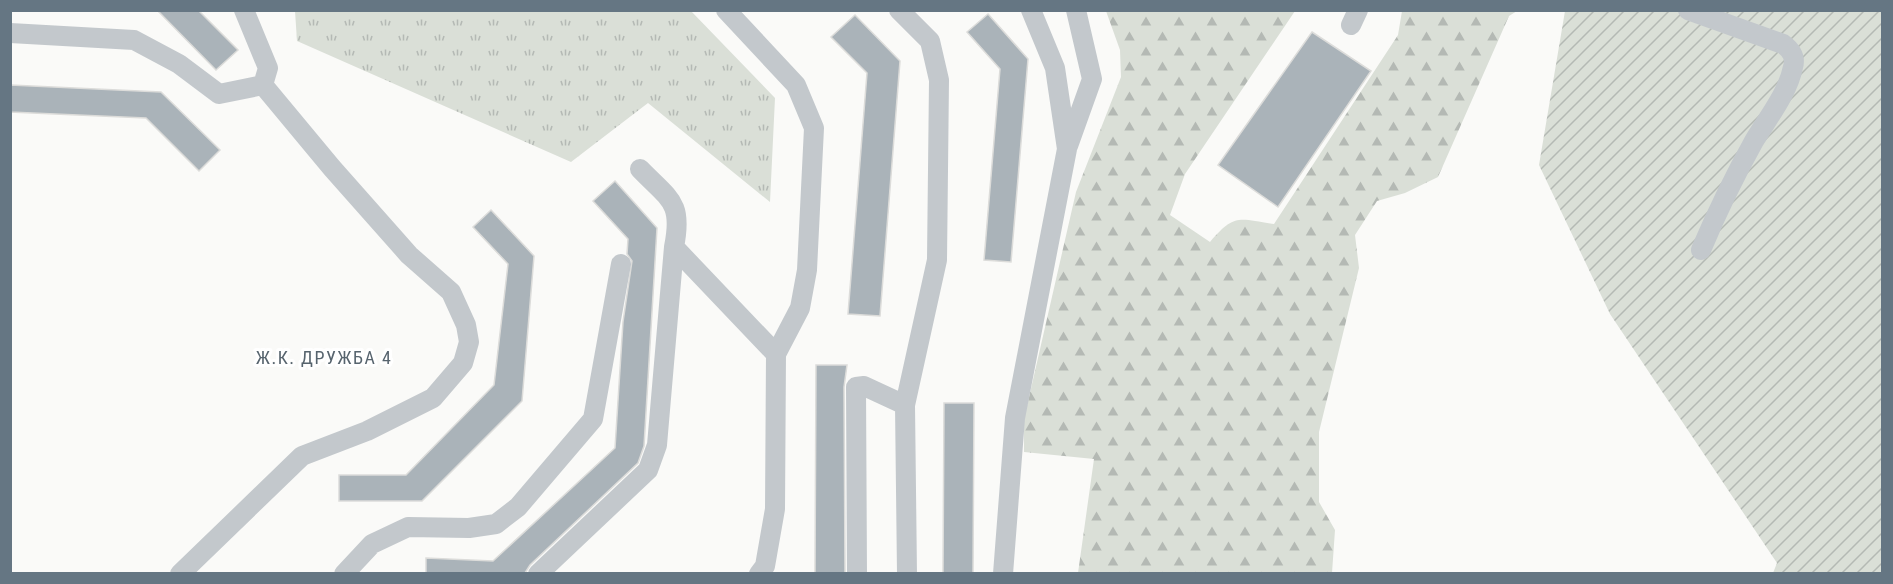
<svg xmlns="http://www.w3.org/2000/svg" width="1893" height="584" font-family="'Roboto Condensed',sans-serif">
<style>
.grass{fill:url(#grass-tufts)}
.forest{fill:url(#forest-firs)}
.garden{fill:url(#garden-furrows)}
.building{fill:#aab3b9;stroke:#dcdcda;stroke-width:1.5}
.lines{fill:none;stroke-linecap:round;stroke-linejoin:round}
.minor{stroke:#c3c8cc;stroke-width:20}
.labels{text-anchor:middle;stroke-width:6;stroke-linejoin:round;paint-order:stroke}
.neighbourhood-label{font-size:18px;letter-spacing:1.5px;fill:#57646e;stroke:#fff}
</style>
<defs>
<pattern id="grass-tufts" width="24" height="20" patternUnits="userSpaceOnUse" patternTransform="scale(1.5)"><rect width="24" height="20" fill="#dadfd7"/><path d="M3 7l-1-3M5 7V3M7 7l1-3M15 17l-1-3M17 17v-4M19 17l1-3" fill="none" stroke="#b4b9b4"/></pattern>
<pattern id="forest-firs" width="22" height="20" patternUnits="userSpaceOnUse" patternTransform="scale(1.5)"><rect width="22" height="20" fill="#dadfd7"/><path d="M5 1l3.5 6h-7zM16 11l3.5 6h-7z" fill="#b4b9b4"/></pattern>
<pattern id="garden-furrows" width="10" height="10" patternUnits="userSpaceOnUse" patternTransform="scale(1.5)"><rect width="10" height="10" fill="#dadfd7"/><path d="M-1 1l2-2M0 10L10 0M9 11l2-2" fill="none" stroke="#b4b9b4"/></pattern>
</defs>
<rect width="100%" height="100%" fill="#fafaf8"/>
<path class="grass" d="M295,11H691L775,98L770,202L648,103L571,162L297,41Z"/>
<path class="forest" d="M1106,11H1295L1185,174L1170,215L1210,242C1235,213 1238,219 1274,224L1398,35L1402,11H1517L1509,16L1438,177L1405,193L1377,201L1355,235L1359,268L1319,432V502L1335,530L1332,573H1078L1094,459L1024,452V419L1076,192L1121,77L1120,50Z"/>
<path class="garden" d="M1565,11H1882V573H1773L1777,563L1610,314L1539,165Z"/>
<path class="building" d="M157,10H198L238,50L216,70Z
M988,14L1028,59L1011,262L984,260L1000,69L967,32Z
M855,15L900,61L880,316L848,314L867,73L831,37Z
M1312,32L1371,71L1278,207L1218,165Z
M10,85L161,92L220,150L199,171L146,118L10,112Z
M615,181L657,228L644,446L638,463L530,565L525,573H426V558L493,561L615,448L623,322L632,261L627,254L628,239L593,201Z
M491,210L534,256L522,401L422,501H339V475H406L494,385L508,264L473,227Z
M816,365H847L844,387L845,573H815Z
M944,403H974L973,573H943Z"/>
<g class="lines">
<path class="minor" d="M244,10L268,68L263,85
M726,10L796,85L814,128L807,270L800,308L776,354L775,509L765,566L759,574
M899,10L930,41L939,80L937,260L905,405L907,574
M1688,10L1783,44C1791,50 1796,57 1793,67C1788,93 1767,119 1754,141C1734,177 1717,212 1701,250
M1351,25L1358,10
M10,33L134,40L179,64L219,94L263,85
M1068,146L1092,79L1076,10
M674,247L776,354
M180,574L302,456L367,431L433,398L463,363L469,342L466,325L451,292L409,255L332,168L263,85
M344,574L372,544L408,527L469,528L496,524L518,507L593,419L621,264
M538,574L648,470L657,445L674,247C683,202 670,200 640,169
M857,574L856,387L864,386L905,405
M1003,574L1015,418L1067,149L1055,68L1031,10"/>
</g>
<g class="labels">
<g class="neighbourhood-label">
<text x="324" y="364">Ж.К. ДРУЖБА 4</text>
</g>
</g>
<rect width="1893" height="584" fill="none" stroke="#657683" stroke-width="24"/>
</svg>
